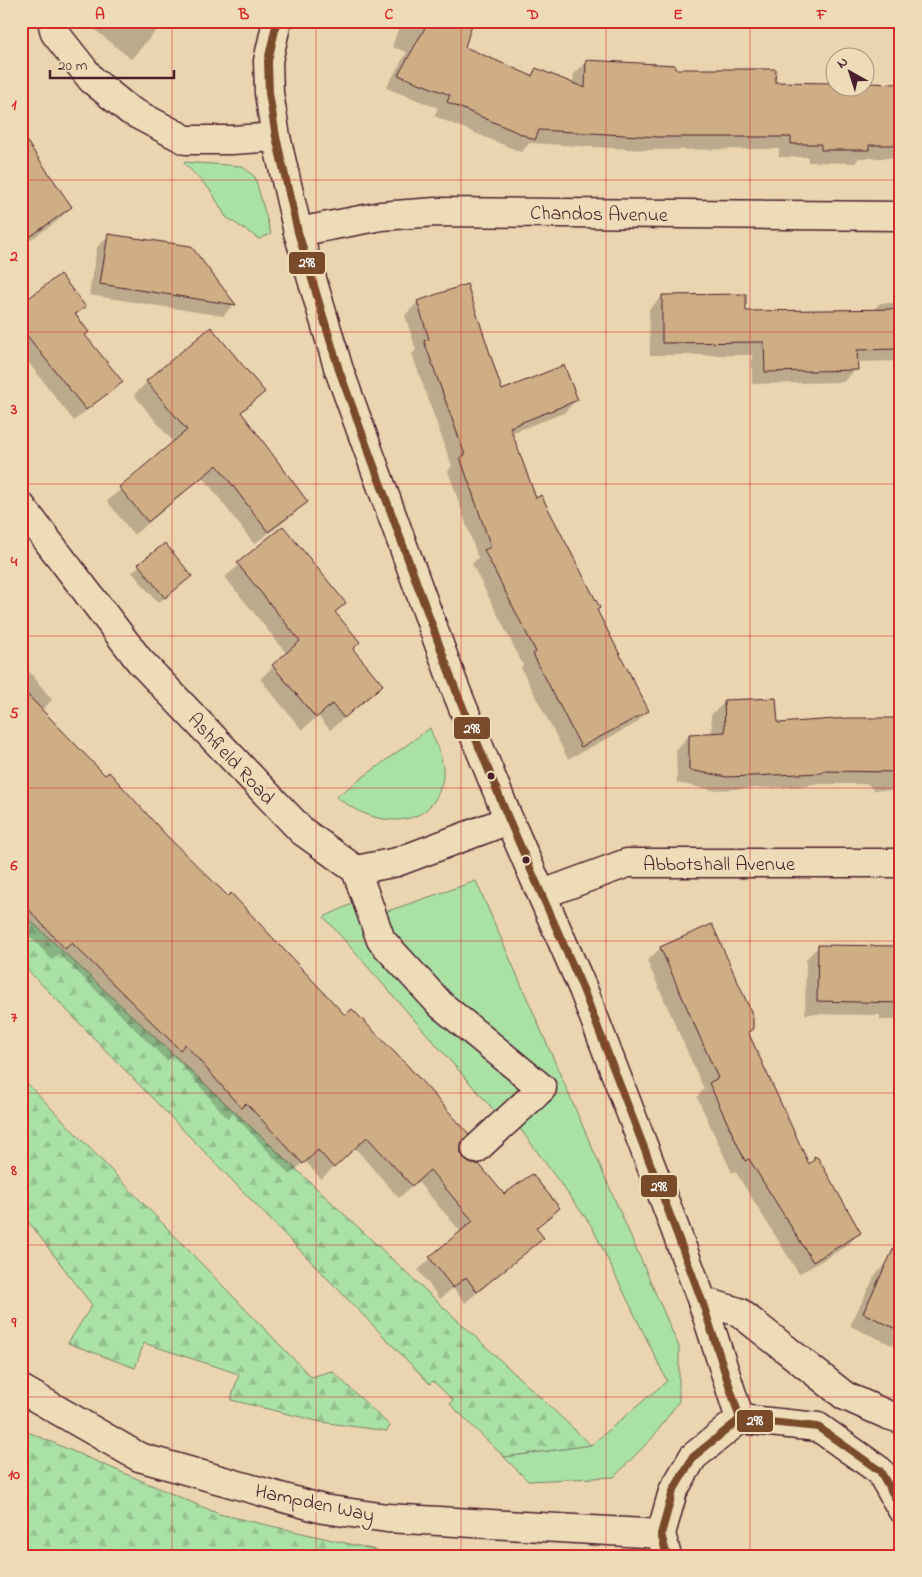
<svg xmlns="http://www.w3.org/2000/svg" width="922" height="1577" font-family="'Indie Flower',sans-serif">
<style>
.green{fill:#aae2a6;stroke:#7a8068}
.forest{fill:url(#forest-firs);stroke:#7a8068}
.shadow{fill:#0003}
.building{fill:#cfae85;stroke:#4a1f2b}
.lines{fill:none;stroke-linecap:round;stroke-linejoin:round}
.minor-casing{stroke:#4a1f2b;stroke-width:31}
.major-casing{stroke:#4a1f2b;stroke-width:31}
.minor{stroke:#eedcb9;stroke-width:28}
.major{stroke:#eedcb9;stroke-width:28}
.bus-1-casing{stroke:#eedcb9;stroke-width:11}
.bus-1{stroke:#7a4b2a;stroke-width:8}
.grid{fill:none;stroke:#d62828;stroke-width:1;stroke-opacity:0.55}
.bus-dot{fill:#4a1f2b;stroke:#eedcb9;stroke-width:2}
.labels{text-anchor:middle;stroke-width:5;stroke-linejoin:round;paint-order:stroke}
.street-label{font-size:20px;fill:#4a1f2b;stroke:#eedcb9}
.line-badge{stroke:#eedcb9;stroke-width:2}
.badge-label{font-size:14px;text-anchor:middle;font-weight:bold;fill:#fff}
.neatline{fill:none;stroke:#d62828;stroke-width:2}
.grid-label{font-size:16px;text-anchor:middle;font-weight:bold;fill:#d62828}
</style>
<defs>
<pattern id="forest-firs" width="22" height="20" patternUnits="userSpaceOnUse" patternTransform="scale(1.25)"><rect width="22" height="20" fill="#aae2a6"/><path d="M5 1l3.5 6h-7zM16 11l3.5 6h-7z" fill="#94c18f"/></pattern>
</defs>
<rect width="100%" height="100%" fill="#ead5b0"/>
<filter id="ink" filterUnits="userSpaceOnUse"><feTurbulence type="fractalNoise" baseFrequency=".02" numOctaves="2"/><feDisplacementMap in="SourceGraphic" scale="10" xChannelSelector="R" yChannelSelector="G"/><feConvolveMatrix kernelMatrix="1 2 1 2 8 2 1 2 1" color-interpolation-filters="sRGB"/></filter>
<g filter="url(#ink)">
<path class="green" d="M183,162L242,166L255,177L271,234L259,239L226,217L211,191Z
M430,728C435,743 445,761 443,777C436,820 399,828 363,813C354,810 345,802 336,797Z
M476,881L679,1347V1401L653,1437L614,1477L528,1481L504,1457L591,1445L667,1381L591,1225L516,1123L553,1089L450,997L389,933L385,912Z
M358,901L531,1085L497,1114L324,917Z"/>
<path class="forest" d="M21,912L591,1445L504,1457L450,1404L453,1400L433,1381L430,1384L21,963Z
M21,1077L311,1377L332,1371L390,1426L387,1431L321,1422L231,1400L239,1374L144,1343L135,1368L68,1343L92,1305L21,1212Z
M21,1429L219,1514L402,1556H21Z"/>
<path class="shadow" d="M92,21H165L131,59L89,25Z
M401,21H471L463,48L529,76L536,69L573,84L574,74L587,61L773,84H834V88L901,85V158H859L855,163L808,162V157H779V149L644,150L530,143L521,152L434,116L438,108L386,88L407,52L392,47Z
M762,21H780L774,28Z
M21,137L71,207L55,223L21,246Z
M109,235L234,304L223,316L89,295L97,247Z
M663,296L745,313L873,310L880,303H901V361L856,362V369L843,382L752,384V355H650L649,309Z
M418,302L501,392L576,400L564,413L511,433L535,500L648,711L635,724L568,759L521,668L523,665L472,564L478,558L448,471L452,466L412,354L416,350L405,315Z
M21,306L84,307L75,316L84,335L121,381L74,421L21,353Z
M147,382L263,392L240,414L306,502L293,515L254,544L203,477L134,535L107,501L174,443L134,395Z
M283,528L344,603L334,613L351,649L382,685L330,730L318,716L302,730L260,679L287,654L225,577Z
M165,544L184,582L158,603L132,572Z
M21,661L52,700L41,711L460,1143V1153L464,1161L504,1196L558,1208L535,1229L543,1238L465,1303L453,1288L440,1299L418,1270L461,1232L417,1181L399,1198L355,1148L321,1179L305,1161L290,1175L233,1114L228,1119L173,1055L167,1061L59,954L52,960L21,927Z
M725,702L777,724L901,719V791L873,790L868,784H810L808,786L713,790L677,783L676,749L689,736L712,734L711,715Z
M819,946L901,947V1020H880V1015L805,1014L806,959Z
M660,948L752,1028L747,1034L808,1165L815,1158L860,1232L847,1246L799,1274L735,1171L732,1173L697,1097L704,1089L647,961Z
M888,1262L901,1268V1349L850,1326L875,1275Z"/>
<path class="building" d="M429,21H473L465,47L532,76L536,68L585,88L586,60L675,65V69H776L775,82L834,83V88H864V83L901,84V145H869V150H821V144H791V137H658L539,130L535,140L447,102L450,95L398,75Z
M21,133L72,207L21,243Z
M108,234L191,246L236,305L100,284Z
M60,274L86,307L75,314L89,332L85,335L123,382L86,410L21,328V304Z
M467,284L502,390L564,365L578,400L510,427L536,498L541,495L600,608L597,610L649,711L581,747L533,654L536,652L484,550L491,547L460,457L465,455L424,341L429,339L417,301Z
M746,294V311L901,309V349L857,350L858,370L765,372L764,342L662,343V295Z
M211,327L265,392L241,412L308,502L268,532L217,465L148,522L119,487L187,430L146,381Z
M283,526L346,603L335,612L360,642L353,649L383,685L344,718L332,704L316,718L272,665L300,641L237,563Z
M165,543L192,576L165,598L138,564Z
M21,688L105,775L109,772L165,834L228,896L231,893L345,1015L352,1009L408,1066L469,1134L461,1143V1153L465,1160L471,1164H479L504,1194L532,1174L560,1208L536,1228L544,1238L477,1292L466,1277L453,1288L429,1257L473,1221L430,1170L412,1186L367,1137L334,1168L318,1150L303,1164L246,1103L241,1108L185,1044L180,1050L72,943L65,949L21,901Z
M776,698L778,723L849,718H901V772L822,771V773L727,777L689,770V734L725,732L724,700Z
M712,924L753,1016V1029L748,1032L809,1164L814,1160V1156L818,1158L861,1233L813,1262L749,1159L745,1161L709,1083L718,1078L660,947Z
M818,945L901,946V1003L817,1001Z
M901,1233V1331L863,1313Z"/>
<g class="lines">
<g class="minor-casing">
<path id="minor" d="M52,21L55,33L92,80L129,110L186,140H232L276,137
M298,232L381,216L436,212L901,216
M21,506L139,660L302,831L356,870L397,862L509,820
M356,870L381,940L441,1005L542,1088L476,1149
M543,894L627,863H901
M702,1301L739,1312L845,1396L888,1415L901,1419
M21,1389L139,1457L323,1509L387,1518L661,1534"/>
</g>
<g class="major-casing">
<path id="major" d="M277,21L268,61L269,93L276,137L298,232L339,370L455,688L509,820L583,989L668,1210L702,1301L740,1419
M667,1556L661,1534L673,1491L693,1457L740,1419L818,1427L880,1471L901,1508"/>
</g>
<use href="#minor" class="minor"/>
<use href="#major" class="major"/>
<g class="bus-1-casing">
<path id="bus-1" d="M277,21L268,61L269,93L276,137L298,232L339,370L455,688L509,820L583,989L668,1210L702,1301L740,1419
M667,1556L661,1534L673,1491L693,1457L740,1419L818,1427L880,1471L901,1508"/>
</g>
<use href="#bus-1" class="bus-1"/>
</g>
</g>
<path class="grid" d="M172,21V1556M316,21V1556M461,21V1556M606,21V1556M750,21V1556M21,180H901M21,332H901M21,484H901M21,636H901M21,788H901M21,941H901M21,1093H901M21,1245H901M21,1397H901"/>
<g class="bus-dot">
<circle cx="491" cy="776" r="4.5"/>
<circle cx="526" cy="860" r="4.5"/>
</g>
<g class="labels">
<g class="street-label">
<text transform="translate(599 213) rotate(1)" y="7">Chandos Avenue</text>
<text transform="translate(232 758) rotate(47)" y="7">Ashfield Road</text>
<text x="719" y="870">Abbotshall Avenue</text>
<text transform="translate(315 1502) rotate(12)" y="7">Hampden Way</text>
</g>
</g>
<g class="line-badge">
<rect x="288" y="251" width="38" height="24" rx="5" fill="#7a4b2a"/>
<rect x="453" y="716" width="38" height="24" rx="5" fill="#7a4b2a"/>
<rect x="640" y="1174" width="38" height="24" rx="5" fill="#7a4b2a"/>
<rect x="736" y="1409" width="38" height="24" rx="5" fill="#7a4b2a"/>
</g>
<g class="badge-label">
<text x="307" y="267">298</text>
<text x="472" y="733">298</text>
<text x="659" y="1191">298</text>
<text x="755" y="1425">298</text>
</g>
<rect width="922" height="1577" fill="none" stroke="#eedcb9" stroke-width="55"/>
<g transform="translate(850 72) rotate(321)"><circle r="24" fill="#eedcb9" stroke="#ac9080"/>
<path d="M0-4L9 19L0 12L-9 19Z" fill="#4a1f2b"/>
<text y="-8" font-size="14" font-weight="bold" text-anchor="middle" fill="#4a1f2b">N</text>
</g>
<path d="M50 70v8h124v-8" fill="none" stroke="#4a1f2b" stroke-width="2.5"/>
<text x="58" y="70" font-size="15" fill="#4a1f2b" stroke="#eedcb9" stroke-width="4" paint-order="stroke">20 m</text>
<rect x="28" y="28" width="866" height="1522" class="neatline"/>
<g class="grid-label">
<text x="100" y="19">A</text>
<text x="244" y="19">B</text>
<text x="389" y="19">C</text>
<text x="533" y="19">D</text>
<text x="678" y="19">E</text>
<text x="822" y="19">F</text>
<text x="14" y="109">1</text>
<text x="14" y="261">2</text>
<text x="14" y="414">3</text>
<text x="14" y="566">4</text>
<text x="14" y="718">5</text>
<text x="14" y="870">6</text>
<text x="14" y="1022">7</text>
<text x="14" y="1175">8</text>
<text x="14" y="1327">9</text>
<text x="14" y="1479">10</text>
</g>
</svg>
